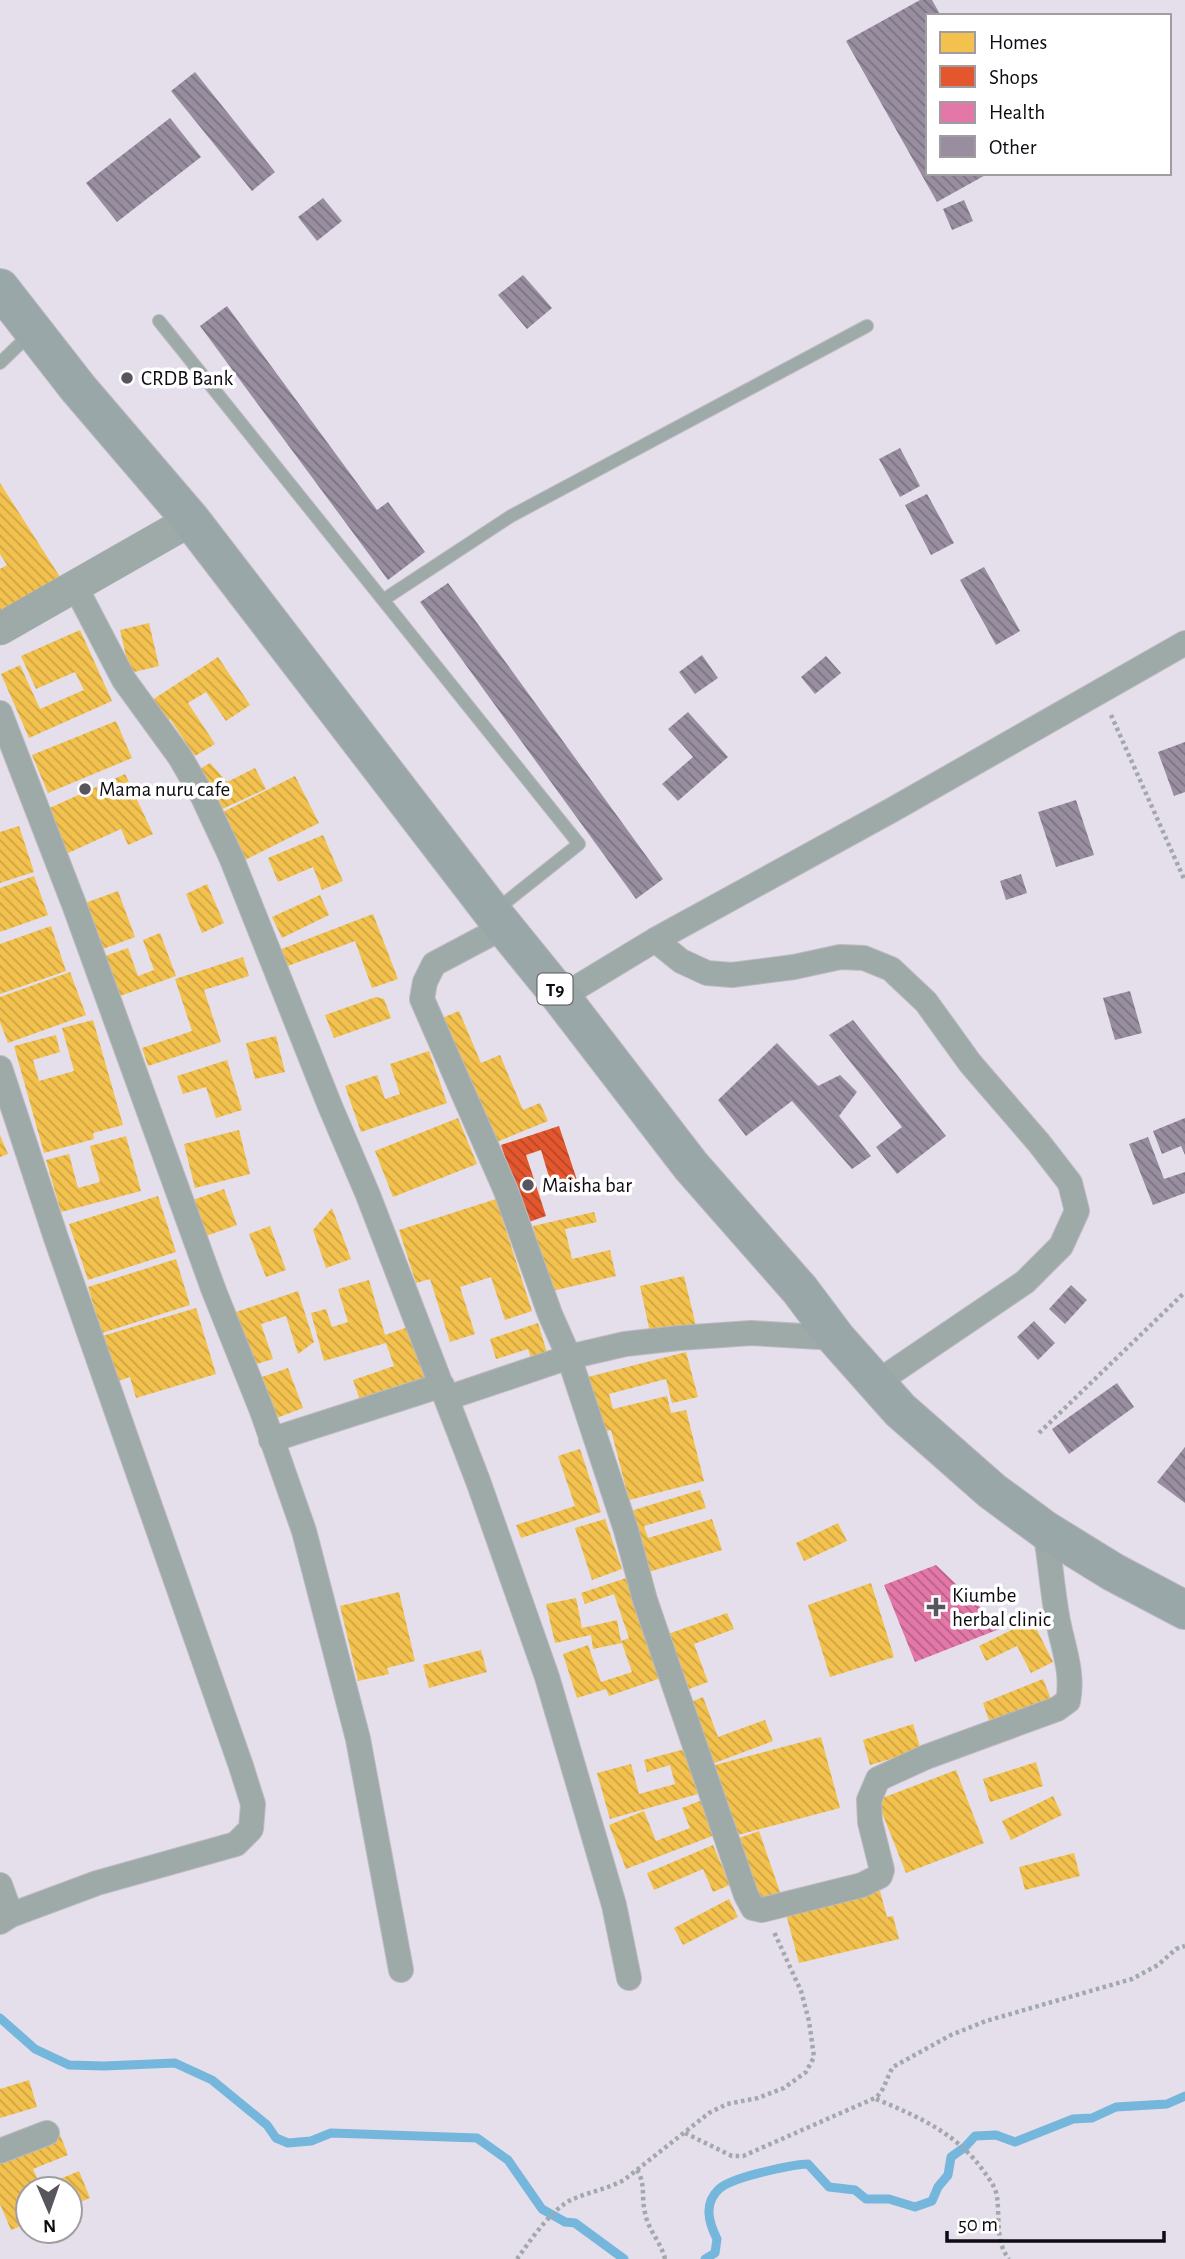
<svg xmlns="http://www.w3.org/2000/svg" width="1185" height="2259" font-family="'Alegreya Sans',sans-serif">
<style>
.homes{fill:url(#homes-back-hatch)}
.shops{fill:url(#shops-back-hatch)}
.health{fill:url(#health-back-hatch)}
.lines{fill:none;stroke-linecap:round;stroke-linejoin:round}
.stream{stroke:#75b6dc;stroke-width:9}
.building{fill:url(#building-back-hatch)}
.service-casing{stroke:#bdbac2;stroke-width:14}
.minor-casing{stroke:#bdbac2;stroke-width:26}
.tertiary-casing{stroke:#bdbac2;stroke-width:33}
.trunk-casing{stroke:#bdbac2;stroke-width:40}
.path{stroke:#a3a8ab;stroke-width:4.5;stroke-dasharray:3.5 3.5;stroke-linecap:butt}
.service{stroke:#9daaa8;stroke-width:12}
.minor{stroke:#9daaa8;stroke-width:24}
.tertiary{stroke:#9daaa8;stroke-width:32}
.trunk{stroke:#9aa7a8;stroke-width:38}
.poi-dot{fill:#59555e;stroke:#fff;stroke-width:2.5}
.labels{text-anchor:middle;stroke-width:7;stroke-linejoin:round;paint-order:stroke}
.shield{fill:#fff;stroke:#565459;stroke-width:2}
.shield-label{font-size:19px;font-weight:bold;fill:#0e0b12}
.poi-label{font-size:21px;fill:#0e0b12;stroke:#fff;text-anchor:start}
</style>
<defs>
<pattern id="homes-back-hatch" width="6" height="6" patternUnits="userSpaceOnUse" patternTransform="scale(1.75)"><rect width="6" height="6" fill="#f2c14e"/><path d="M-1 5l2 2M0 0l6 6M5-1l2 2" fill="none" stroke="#cea443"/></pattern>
<pattern id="shops-back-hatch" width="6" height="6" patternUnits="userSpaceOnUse" patternTransform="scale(1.75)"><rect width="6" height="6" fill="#e4572e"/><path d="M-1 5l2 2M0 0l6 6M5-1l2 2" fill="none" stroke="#b74626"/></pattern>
<pattern id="health-back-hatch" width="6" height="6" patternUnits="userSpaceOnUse" patternTransform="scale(1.75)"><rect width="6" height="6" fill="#e377a8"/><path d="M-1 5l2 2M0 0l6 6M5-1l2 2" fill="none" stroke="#b66087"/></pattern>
<pattern id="building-back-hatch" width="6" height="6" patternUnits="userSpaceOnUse" patternTransform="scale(1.75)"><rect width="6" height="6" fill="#988ea0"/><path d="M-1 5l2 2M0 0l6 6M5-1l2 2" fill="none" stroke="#7a7281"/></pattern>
</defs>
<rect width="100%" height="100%" fill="#e4dfea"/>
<path class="homes" d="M0,483L60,577L0,614V569L7,565L0,554Z
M149,623L159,666L130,673L120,630Z
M80,630L112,701L29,738L1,674L20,665L40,709L84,690L75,672L36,689L21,656Z
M218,657L250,705L226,721L206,692L188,703L215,744L195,756L170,719L163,724L149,702Z
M116,721L132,758L48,793L32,755Z
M210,763L227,782L255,768L266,789L218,811L198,770Z
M125,774L153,834L128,845L121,829L66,854L45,810Z
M295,776L319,823L241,862L217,815Z
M19,826L34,872L0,883V832Z
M323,835L343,881L322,890L313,867L278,882L268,858Z
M34,876L48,915L0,932V888Z
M207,884L224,923L202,933L186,894Z
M118,891L135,937L103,949L85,903Z
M320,895L329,915L282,938L272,917Z
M373,914L398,979L372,988L355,941L285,967L279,950Z
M51,926L66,971L0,994V944Z
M160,933L176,976L120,996L105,956L128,948L138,976L154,970L143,940Z
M243,957L249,976L204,990L221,1042L148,1066L142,1048L192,1031L175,979Z
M70,972L86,1015L8,1043L0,1022V997Z
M376,997L384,999L391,1018L334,1038L325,1015Z
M459,1011L481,1063L500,1055L523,1110L540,1103L548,1121L494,1143L442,1018Z
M93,1020L123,1125L93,1133L94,1139L44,1153L14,1046L56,1035L60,1052L33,1060L39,1081L74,1071L62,1028Z
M276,1036L285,1072L255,1079L246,1043Z
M429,1051L447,1103L361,1132L345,1086L377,1075L385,1099L400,1094L390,1064Z
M227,1060L242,1110L216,1118L206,1087L183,1094L177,1076Z
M458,1118L477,1164L393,1197L375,1151Z
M239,1130L250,1174L195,1188L184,1144Z
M0,1135L8,1154L0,1157Z
M126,1136L141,1191L61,1212L46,1160L69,1154L78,1188L100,1182L90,1146Z
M224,1189L237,1225L206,1236L193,1200Z
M158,1196L176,1252L88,1280L69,1224Z
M496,1199L532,1311L505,1320L491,1277L460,1287L475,1334L450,1342L430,1279L416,1283L399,1230Z
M332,1208L351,1259L326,1268L313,1230Z
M594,1212L597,1222L565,1229L572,1259L610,1250L616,1276L548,1292L533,1226Z
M270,1226L286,1270L266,1277L249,1234Z
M176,1259L190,1305L102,1333L88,1287Z
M684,1276L696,1326L651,1337L640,1286Z
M369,1280L385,1335L414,1325L432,1378L361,1403L353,1380L394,1366L386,1343L324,1361L311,1313L326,1309L332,1327L348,1322L338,1289Z
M298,1291L314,1342L298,1354L286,1316L261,1324L273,1359L253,1365L236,1312Z
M196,1308L216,1374L136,1398L130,1377L112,1383L99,1337Z
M538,1323L548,1356L532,1361L528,1349L496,1359L490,1339Z
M686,1352L698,1397L672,1403L666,1379L609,1394L613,1409L667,1396L671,1413L686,1410L704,1481L629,1500L611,1430L599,1433L584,1378Z
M288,1368L303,1408L274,1419L259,1378Z
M580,1449L601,1512L521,1538L516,1525L575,1506L558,1456Z
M700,1490L706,1508L644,1526L648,1538L712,1519L722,1550L645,1573L627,1512Z
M605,1519L622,1569L592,1580L575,1528Z
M838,1523L847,1541L804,1561L796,1543Z
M626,1578L661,1678L609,1696L606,1689L577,1698L563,1654L588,1645L601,1682L632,1672L622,1643L593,1649L591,1635L555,1643L546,1604L576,1598L582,1628L617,1620L621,1641L629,1638L614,1594L585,1604L581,1593Z
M871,1583L894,1657L830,1677L808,1605Z
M399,1592L415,1661L387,1668L389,1674L358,1681L340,1606Z
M727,1613L734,1629L694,1644L708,1682L689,1689L668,1634Z
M1032,1620L1053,1662L1031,1673L1017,1646L986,1661L979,1646Z
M481,1650L487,1672L429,1688L423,1665Z
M1043,1679L1051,1699L990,1723L983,1703Z
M703,1697L718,1737L765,1720L773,1741L709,1765L686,1704Z
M913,1724L921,1750L870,1765L863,1740Z
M821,1737L840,1808L734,1836L715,1765Z
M685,1749L698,1794L610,1819L597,1773L631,1764L639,1794L675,1784L670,1765L647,1772L644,1760Z
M1036,1762L1043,1786L990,1802L983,1779Z
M956,1770L984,1843L906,1873L877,1800Z
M1053,1796L1062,1815L1011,1840L1002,1821Z
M702,1800L715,1835L626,1869L609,1825L644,1811L656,1841L690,1828L682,1808Z
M759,1831L781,1895L761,1901L739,1838Z
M713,1845L730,1885L713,1892L703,1869L654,1890L647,1873Z
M1074,1853L1080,1876L1025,1890L1019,1867Z
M880,1891L887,1917L893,1916L899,1939L799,1963L786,1914Z
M729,1899L738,1917L683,1945L674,1928Z
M29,2080L37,2107L0,2118V2089Z
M60,2135L68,2155L33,2169L41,2187L79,2171L90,2198L70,2206V2189H28V2223L11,2230L0,2204V2159Z"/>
<path class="shops" d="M559,1126L577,1180L552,1187L541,1150L526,1155L546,1216L526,1223L501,1145Z"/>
<path class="health" d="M936,1565L1002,1628L915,1662L884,1585Z"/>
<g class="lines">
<path class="stream" d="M0,2018L35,2049L69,2065L104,2066L175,2063L212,2080L267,2125L276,2138L288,2143L311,2141L331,2133L477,2138L508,2160L542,2209L565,2222L575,2223L624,2259
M705,2259L715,2253L717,2239C709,2223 703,2204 719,2189C732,2177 790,2165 808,2164L829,2187L855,2190L866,2199H889L915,2207L932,2201L938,2187L948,2175L951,2157L965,2147L975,2136L996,2135L1015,2142L1073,2119L1092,2118L1116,2107L1167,2104L1185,2096"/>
</g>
<path class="building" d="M920,0H932L941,16H928V173H989L937,202L846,41Z
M195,72L275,172L252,191L171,91Z
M170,118L201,157L117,222L86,183Z
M323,198L342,221L317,241L298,217Z
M964,200L973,221L952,230L943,209Z
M523,275L552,308L527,329L498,295Z
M227,306L377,510L388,502L425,552L388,580L200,326Z
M900,448L920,486L900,497L879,459Z
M927,494L954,543L931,555L905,505Z
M984,567L1020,631L996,645L960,580Z
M448,583L663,879L636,899L420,602Z
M702,655L718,678L695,694L679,672Z
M826,656L841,673L815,694L801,677Z
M688,712L728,757L678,801L662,784L693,757L668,729Z
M1185,742V792L1174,796L1158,752Z
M1076,800L1094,855L1056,867L1038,812Z
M1021,874L1027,893L1006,900L1000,881Z
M1130,991L1142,1033L1115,1040L1103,998Z
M853,1020L946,1136L897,1174L876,1147L902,1127L829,1035Z
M777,1043L818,1086L840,1075L857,1092L839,1116L871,1156L852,1169L792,1101L746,1136L718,1100Z
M1185,1118V1155L1181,1146L1162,1154L1153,1131Z
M1148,1137L1164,1179L1185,1172V1193L1153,1205L1129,1144Z
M1071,1285L1087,1300L1065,1324L1049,1309Z
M1034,1321L1055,1343L1038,1360L1017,1337Z
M1117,1383L1134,1407L1069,1454L1052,1429Z
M1185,1447V1503L1157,1482Z"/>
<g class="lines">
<g class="service-casing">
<path id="service" d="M159,321L579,844L496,910
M0,363L30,334
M383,600L511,516L867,326"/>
</g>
<g class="minor-casing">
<path id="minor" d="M75,586L124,680L180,757L203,797L231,857L330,1106L368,1195L478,1481L547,1677L614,1905L629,1978
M0,713L75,907L214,1291L262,1411L304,1531L358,1739L401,1970
M504,927L434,964L425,982L422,999L506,1191L550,1314L569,1357L626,1530L645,1600L746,1895L753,1908L762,1910L862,1885L880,1876L882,1870L870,1822L869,1800L878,1779L926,1757L1057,1709L1068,1701C1074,1672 1062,1645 1057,1616C1052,1587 1050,1558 1045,1530
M655,940L681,961L707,973L732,975L794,967L840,957L864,958L891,969L926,1002L970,1063L1039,1143L1070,1183L1077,1211L1061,1246L1025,1282L876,1383
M561,997L655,940L892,810L1185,643
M0,1068L56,1238L241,1766L253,1804L251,1829L236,1844L97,1883L11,1915
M447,1398L569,1357L625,1344L679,1338L751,1333L836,1338
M271,1440L442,1385
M0,1885L11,1915L0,1922
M0,2151L47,2133"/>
</g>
<g class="tertiary-casing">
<path id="tertiary" d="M0,629L191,520"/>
</g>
<g class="trunk-casing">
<path id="trunk" d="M0,288L78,388L191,520L492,912L561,997L691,1166L800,1290L836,1338L900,1410L992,1491L1045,1530L1113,1572L1185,1610"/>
</g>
<path class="path" d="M1111,715L1185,881
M1039,1433L1185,1292
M876,2099C919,2117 957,2133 985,2173C990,2180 996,2188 997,2197C1000,2217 995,2242 1009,2259
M685,2133L732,2156H743L875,2098C885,2091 886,2078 893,2067L951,2035L986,2021L1132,1979L1158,1965L1176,1949L1185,1946
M637,2170C646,2184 641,2197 645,2213C648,2230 661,2242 665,2259
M517,2259C530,2241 552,2208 573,2199C589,2192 607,2189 624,2180L709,2113L727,2104L758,2098L784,2088L806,2072L814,2057L809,2021L801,1991L774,1932"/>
<use href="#service" class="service"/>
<use href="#minor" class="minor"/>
<use href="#tertiary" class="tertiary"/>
<use href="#trunk" class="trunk"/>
</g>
<g class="poi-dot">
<circle cx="127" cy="378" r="7"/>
<circle cx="85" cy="789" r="7"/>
<circle cx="528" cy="1185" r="7"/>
<path d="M932.5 1596.5h7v7h7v7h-7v7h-7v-7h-7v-7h7z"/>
</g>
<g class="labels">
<rect class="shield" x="537.5" y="973.5" width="35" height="31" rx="5"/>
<g class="shield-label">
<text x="555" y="996">T9</text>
</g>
<g class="poi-label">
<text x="141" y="385">CRDB Bank</text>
<text x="99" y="796">Mama nuru cafe</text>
<text x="542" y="1192">Maisha bar</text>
<text x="952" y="1602">Kiumbe<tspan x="952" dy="24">herbal clinic</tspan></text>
</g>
</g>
<rect x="926" y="14" width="245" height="161" fill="#ffffff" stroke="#9f9da0" stroke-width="2"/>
<rect x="940" y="32" width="35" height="21" fill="#f2c14e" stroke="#9f9da0" stroke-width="2"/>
<text x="989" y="49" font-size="21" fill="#0e0b12">Homes</text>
<rect x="940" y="66" width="35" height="21" fill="#e4572e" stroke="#9f9da0" stroke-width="2"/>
<text x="989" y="84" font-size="21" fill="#0e0b12">Shops</text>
<rect x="940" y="102" width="35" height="21" fill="#e377a8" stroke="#9f9da0" stroke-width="2"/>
<text x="989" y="119" font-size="21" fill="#0e0b12">Health</text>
<rect x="940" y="136" width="35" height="21" fill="#988ea0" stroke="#9f9da0" stroke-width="2"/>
<text x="989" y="154" font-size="21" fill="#0e0b12">Other</text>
<g transform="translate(49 2210) rotate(178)"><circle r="33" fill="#ffffff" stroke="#9f9da0" stroke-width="2"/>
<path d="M0-5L12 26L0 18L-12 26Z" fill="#59555e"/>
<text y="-10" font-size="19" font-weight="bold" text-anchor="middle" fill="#0e0b12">N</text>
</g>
<path d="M947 2231v10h217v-10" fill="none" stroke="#0e0b12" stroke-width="3.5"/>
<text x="958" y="2231" font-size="21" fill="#0e0b12" stroke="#ffffff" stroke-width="5" paint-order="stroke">50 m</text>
</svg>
